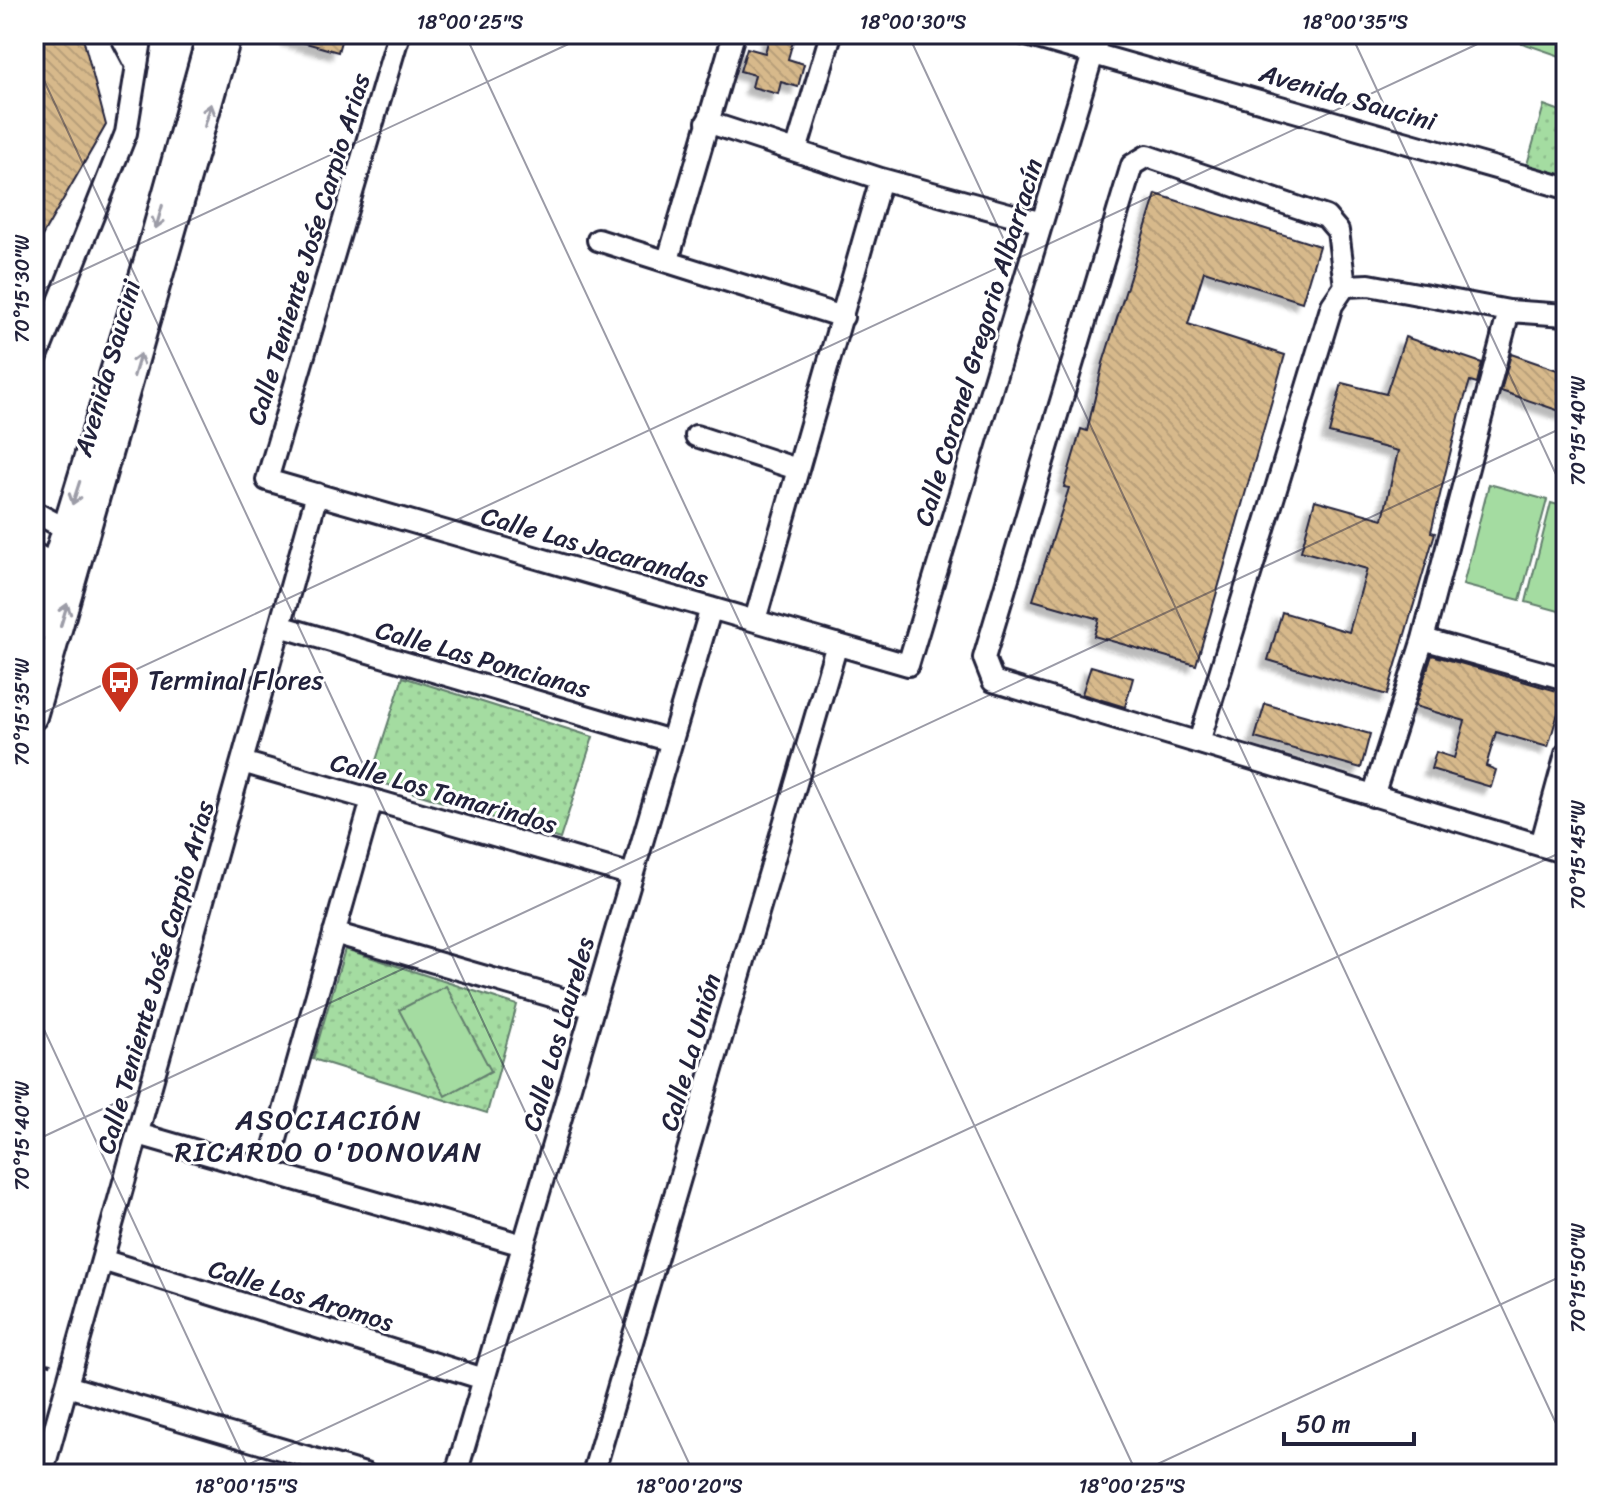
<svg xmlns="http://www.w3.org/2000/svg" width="1600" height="1508" font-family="Sriracha,sans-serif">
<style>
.park{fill:url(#park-dots);stroke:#637f6e;stroke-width:2}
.pitch{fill:#a4dca1;stroke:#637f6e;stroke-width:2}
.building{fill:url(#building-back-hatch);stroke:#22223b;stroke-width:2;filter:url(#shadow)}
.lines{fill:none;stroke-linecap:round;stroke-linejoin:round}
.minor-casing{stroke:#22223b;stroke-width:26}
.major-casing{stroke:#22223b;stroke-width:30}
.path{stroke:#22223b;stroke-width:3;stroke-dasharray:6 6;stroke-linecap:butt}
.minor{stroke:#fff;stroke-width:20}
.major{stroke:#fff;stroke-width:24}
.oneway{stroke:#9c9ca7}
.ticks{fill:none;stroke:#22223b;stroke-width:2;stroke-opacity:0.45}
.labels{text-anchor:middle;stroke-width:6;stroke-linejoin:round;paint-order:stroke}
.street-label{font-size:26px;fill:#22223b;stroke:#fff}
.poi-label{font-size:26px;fill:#22223b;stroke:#fff;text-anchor:start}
.neighbourhood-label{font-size:28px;letter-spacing:2px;fill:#22223b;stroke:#fff}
.neatline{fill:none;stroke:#22223b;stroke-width:3}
.ticks-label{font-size:20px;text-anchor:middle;fill:#22223b}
</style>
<defs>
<pattern id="park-dots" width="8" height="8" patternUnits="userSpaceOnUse" patternTransform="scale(2)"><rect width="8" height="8" fill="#a4dca1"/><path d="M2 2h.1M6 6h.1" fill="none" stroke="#8dbc8c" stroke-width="1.8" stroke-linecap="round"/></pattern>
<pattern id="building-back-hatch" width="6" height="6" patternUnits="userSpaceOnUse" patternTransform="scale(2)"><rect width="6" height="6" fill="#d7b98b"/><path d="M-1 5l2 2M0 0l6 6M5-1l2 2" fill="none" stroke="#b89f79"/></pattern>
<filter id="shadow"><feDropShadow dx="-7" dy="7" stdDeviation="2" flood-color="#0004"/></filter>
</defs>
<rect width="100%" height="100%" fill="#fff"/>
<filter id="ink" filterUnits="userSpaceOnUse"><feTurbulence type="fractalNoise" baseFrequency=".0125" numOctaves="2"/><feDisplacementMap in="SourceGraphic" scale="16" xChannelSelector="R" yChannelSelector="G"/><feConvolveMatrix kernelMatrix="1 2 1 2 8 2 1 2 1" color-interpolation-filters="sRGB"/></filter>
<g filter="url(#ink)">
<path class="park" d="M1544,105L1566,113V180L1526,168Z
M403,677L593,737L560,839L370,779Z
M345,949L517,1005L487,1113L313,1059Z"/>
<path class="pitch" d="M1496,34H1566V58Z
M1489,484L1547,500L1520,600L1463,585Z
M1551,503L1566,507V613L1526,602Z
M446,986L491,1071L445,1096L399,1010Z"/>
<path class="building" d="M34,34H82L106,125L34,250V149L45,128L37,81L34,82Z
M289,34H343L338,52L288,38Z
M770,34H795L788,59L804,64L798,87L781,82L778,94L752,87L755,75L740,71L747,48L765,53Z
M1156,194L1319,246L1302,302L1204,271L1188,324L1285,355L1196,665L1094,636L1099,619L1033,600L1069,488L1064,487L1081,429L1087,431L1103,363Z
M1405,337L1482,363L1477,383L1470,381L1460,413L1431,532L1435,533L1387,695L1268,660L1282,612L1349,632L1367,569L1301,551L1315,500L1383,519L1398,451L1329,433L1342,383L1386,394Z
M1511,354L1566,373V413L1501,391Z
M1432,655L1564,693L1548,747L1496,732L1486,766L1496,770L1491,787L1431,769L1436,752L1454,758L1465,721L1415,706Z
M1091,666L1133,678L1125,707L1082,694Z
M1265,704L1370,734L1361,768L1255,738Z"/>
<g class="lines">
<g class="minor-casing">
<path id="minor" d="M120,34L137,66
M399,34L267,480L908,665L1099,34
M1023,34L1566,188
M707,122L881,179L1042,223
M796,151L831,34
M598,240L843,317
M668,260L734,34
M1345,286L1338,231L1326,217L1147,156L1132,165L984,658L993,681L1566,853
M34,364L126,133L142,34
M696,436L797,469
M34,512L76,534
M34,554L66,570
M755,620L881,179
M280,626L671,741
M1423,639L1566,679
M1199,742L1332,305L1345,286L1369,285L1509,311L1566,315
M242,762L632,875
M1373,796L1423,639L1509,311
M1541,845L1566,754
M334,933L593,1008
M138,1134L523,1245
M267,1171L372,800
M102,1260L484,1379
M67,1386L365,1474
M42,1474L317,494
M456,1474L711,608
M593,1474L837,644"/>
</g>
<g class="major-casing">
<path id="major" d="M34,631L147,260L210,34
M34,717L229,34"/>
</g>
<path class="path" d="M34,1360L52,1365"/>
<use href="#minor" class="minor"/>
<use href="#major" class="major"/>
</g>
<defs><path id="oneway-shaft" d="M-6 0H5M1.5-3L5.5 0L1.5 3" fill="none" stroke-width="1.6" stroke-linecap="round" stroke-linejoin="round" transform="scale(2)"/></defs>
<g class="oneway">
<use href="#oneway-shaft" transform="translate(208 115) rotate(-74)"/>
<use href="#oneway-shaft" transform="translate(159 217) rotate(106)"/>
<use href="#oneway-shaft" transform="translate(137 365) rotate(-74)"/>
<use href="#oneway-shaft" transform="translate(76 493) rotate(108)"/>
<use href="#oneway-shaft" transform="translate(64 615) rotate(-73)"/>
</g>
</g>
<path class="ticks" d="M465,34L1137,1474M908,34L1566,1445M1351,34L1566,496M34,59L694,1474M34,293L590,34M34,717L1499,34M34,1008L251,1474M34,1141L1566,426M228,1474L1566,850M1136,1474L1566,1274"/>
<defs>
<g id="bus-pin" transform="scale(2)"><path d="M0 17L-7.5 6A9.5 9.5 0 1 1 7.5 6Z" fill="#c8321e" stroke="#fff"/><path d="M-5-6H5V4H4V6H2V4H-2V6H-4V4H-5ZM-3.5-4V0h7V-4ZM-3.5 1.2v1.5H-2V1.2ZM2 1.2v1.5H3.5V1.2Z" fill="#fff"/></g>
</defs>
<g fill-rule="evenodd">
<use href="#bus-pin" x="120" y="680"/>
</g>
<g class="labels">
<g class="street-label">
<text transform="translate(1348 97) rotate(16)" y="9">Avenida Saucini</text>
<text transform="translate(308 249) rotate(-73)" y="9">Calle Teniente Jośe Carpio Arias</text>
<text transform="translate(978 342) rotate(-73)" y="9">Calle Coronel Gregorio Albarracín</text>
<text transform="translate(107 368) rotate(-74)" y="9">Avenida Saucini</text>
<text transform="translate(595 547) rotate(16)" y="9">Calle Las Jacarandas</text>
<text transform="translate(483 659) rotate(16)" y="9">Calle Las Poncianas</text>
<text transform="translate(444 793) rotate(16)" y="9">Calle Los Tamarindos</text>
<text transform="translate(155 977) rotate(-74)" y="9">Calle Teniente Jośe Carpio Arias</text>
<text transform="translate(558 1034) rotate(-74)" y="9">Calle Los Laureles</text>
<text transform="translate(690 1052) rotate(-74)" y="9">Calle La Unión</text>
<text transform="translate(301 1295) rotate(17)" y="9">Calle Los Aromos</text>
</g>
<g class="poi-label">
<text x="148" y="689">Terminal Flores</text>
</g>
<g class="neighbourhood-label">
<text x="329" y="1129">ASOCIACIÓN<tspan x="329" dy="32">RICARDO O'DONOVAN</tspan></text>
</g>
</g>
<rect width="1600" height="1508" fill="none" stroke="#fff" stroke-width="88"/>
<path d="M1284 1432v12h130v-12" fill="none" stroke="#22223b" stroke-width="4"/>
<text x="1296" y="1432" font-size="24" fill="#22223b" stroke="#ffffff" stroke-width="6" paint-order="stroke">50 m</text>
<rect x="44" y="44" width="1512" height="1420" class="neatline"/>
<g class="ticks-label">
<text x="470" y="29">18°00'25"S</text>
<text x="913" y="29">18°00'30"S</text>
<text x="1355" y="29">18°00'35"S</text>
<text transform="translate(22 289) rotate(-90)" y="7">70°15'30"W</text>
<text transform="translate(1578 431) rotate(-90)" y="7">70°15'40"W</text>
<text transform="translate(22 712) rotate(-90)" y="7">70°15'35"W</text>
<text transform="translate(1578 855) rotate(-90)" y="7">70°15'45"W</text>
<text transform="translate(22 1136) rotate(-90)" y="7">70°15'40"W</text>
<text transform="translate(1578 1278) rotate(-90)" y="7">70°15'50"W</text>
<text x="246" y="1493">18°00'15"S</text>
<text x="689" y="1493">18°00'20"S</text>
<text x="1132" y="1493">18°00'25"S</text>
</g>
</svg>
